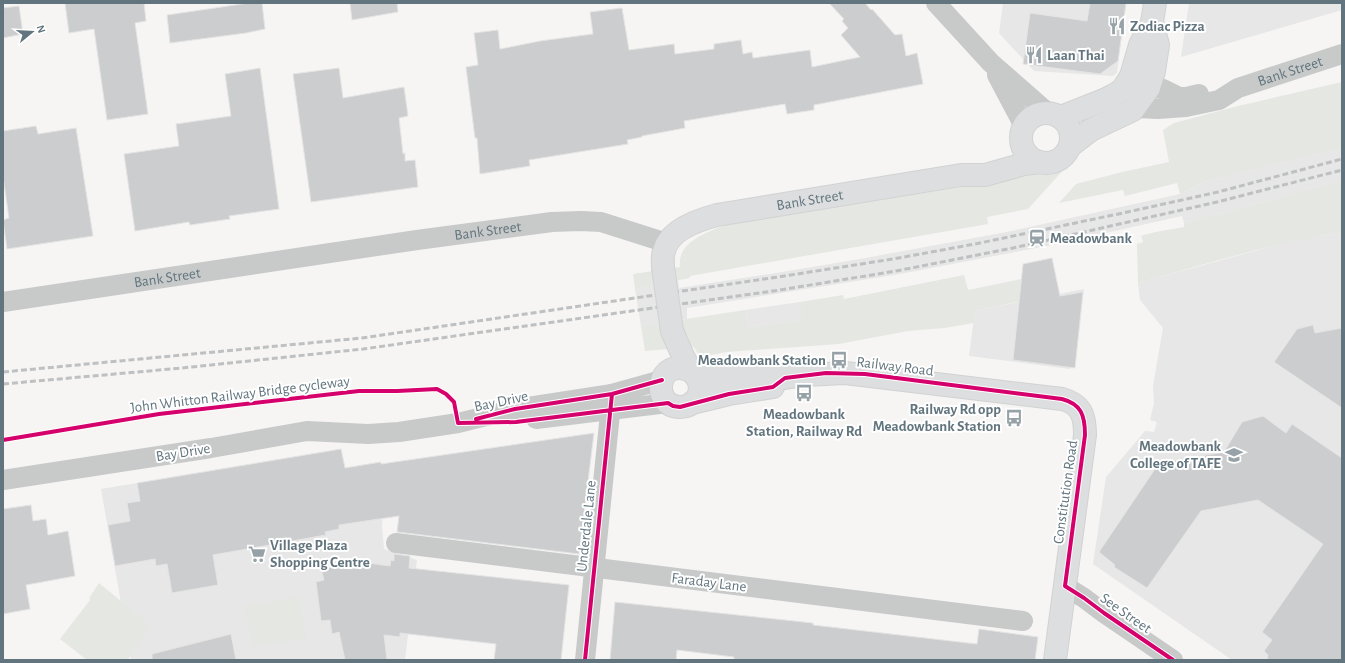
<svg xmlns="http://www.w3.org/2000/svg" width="1345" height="663" font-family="'Alegreya Sans',sans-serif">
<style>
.built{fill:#e6e7e6}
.green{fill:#e5e7e2}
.building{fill:#cccdce;stroke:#e5e4e4}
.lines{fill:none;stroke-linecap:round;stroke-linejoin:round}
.secondary-casing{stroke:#d1d2d2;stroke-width:24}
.minor{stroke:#c8caca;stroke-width:20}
.secondary{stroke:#dddedf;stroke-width:22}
.rail{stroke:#bec0c1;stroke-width:3;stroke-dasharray:6 3;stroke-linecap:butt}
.secondary-bridge-casing{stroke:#d1d2d2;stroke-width:24;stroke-linecap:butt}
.secondary-bridge{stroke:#dddedf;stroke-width:22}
.cycleway-casing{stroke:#fff;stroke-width:6}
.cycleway{stroke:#d6006c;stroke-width:4}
.labels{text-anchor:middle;stroke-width:4;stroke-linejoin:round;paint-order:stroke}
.poi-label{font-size:15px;font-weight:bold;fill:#62757e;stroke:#fff;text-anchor:start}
.street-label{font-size:15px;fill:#62757e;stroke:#fff}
</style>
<rect width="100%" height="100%" fill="#f6f5f4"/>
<path class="built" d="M1003,3H1126L1117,73L1113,76L1034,71L999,33Z
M1189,3H1342V10L1181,57Z
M1342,148V180L1243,208L1184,223L1182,216L1052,245L900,274L687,308V319L641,326L635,289L678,280L679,288L776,273L860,259L1012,231L1180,194L1204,182Z
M1342,232V660H1232L1093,564L1106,477L1145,431L1154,432L1157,422L1150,420L1154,403L1153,386L1163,328L1140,300L1138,283L1273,246L1306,238Z
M1084,289L1075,365L1070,369L969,356L975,311Z
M800,302L803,320L748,327L745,310Z
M341,449L345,468L381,462L385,488L382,526L384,549L417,560L405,660H131L101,489Z"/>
<path class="green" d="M1342,82V148L1204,182L1180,194L1177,183L1125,196L1123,190L1059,203L1076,184L1122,172L1169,162L1163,130L1174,123L1238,106Z
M1066,167L1028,209L987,217L988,224L690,276V278L635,289L633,274L680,267C677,241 707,233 727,224L962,187L996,178Z
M1342,180V232C1273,243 1206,264 1138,283L1137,244L1143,242L1141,236C1155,231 1170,230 1184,227V223L1243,208Z
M1055,272L1056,275L1052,276L1055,294L975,311L974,323L945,328L908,331L839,344L727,352L700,357L694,347L645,351L641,326L745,310L748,327L802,320L800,302L843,295L844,299L964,275L968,290Z
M99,583L150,625L128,660H87L60,639L90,600L89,598Z
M299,597L306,639L252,647L246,606Z"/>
<path class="building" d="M65,3H144L146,21L135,23L148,114L107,120L94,29L69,33Z
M249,3H262L265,29L246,33L170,43L167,15Z
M350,3H397L398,12L352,20Z
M829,3H865L871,10L872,9L895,35L902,34L906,56L917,53L923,84L814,105V110L787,114L785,104L684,121L685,128L642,136V137L627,140L628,144L529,160L530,166L480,174L477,138H475L466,67L478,65L474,33L498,30L500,49L540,41L593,34L590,12L622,8L629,50L674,44L675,54L714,49V44L741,40L743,54L752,52L753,58L810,50L812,67L860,57L841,35L848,28L842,21L844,19Z
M1090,3H1126L1118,61L1100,74L1023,64L1030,13L1087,21Z
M19,6L23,34L3,38V8Z
M260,68L279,209L229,216L230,219L190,225L189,222L135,231L124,154L179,146L176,124L231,116L225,74Z
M339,68L343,98L404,87L408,116L399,118L403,154L405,153V161L415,160L418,187L311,202L293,74Z
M36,126L38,134L76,128L93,236L7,249L3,220L9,218L3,176V131Z
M1052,258L1060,296L1083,292L1075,368L1013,360L1023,264Z
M1313,325L1315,333L1342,328V408L1274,362L1297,329Z
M1263,416L1286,433L1292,424L1342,458V660H1267L1268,655L1264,651L1272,640L1262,632L1323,544L1258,500L1201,511L1147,588L1114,567L1115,565L1099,552L1159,463L1224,452L1242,422Z
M594,433L579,554L397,532L399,516L339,525V529L325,532L326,535L213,555L218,585L172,593L167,564L156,566L155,559L115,566L108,525L130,521L127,503L140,501L137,483L341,449L345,468L381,462V464Z
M31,505L33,521L46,519L48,535L68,531L75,576L26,585L30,609L3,614V509Z
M394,554L410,556L409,568L569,585L561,660H494L496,644L400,633V637L384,635L387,660H345L339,632L332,634L330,620L321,621L316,582L324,580L321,569L361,562L390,566L391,560L394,561Z
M615,602L813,623V625L977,644L979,629L1038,637L1035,660H734V657L677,650L676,660H610Z
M231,634L236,660H152V654Z"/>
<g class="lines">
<g class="secondary-casing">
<g id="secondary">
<circle cx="1046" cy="138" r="25"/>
<path d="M1061,117L1104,100L1116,94L1123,89L1131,76L1140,45L1152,22L1155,3"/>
<path d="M1070,146L1091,130L1133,110L1149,88L1154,71L1158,45L1152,22"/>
<path id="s3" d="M663,267C663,262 662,256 664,251C669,230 698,220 717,215L961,175H985L1024,164L1040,162"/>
<path d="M672,331C678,344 683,359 691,370C693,374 697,376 698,380C701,386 700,393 697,398C693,403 687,407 681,407C650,408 656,355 691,371"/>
<path d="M695,375L729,377L770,374L785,378L804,375L845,373L1062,399C1081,404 1085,415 1085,435L1055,660"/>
<path d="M692,403L729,394L773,387"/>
</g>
</g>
<g class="minor">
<path d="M936,3L991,63L1047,112"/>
<path d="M997,75L1024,126"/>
<path d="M1149,88L1163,89L1179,97H1186L1199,94"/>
<path id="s1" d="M1136,108L1158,109L1186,107L1219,100L1238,88L1342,54"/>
<path id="s2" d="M3,302L417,240L552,222L581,221L601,222L667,243"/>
<path d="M536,419L668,403"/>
<path d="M3,480L211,448L307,431L368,434L399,432L458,423L515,409L612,394L662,380"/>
<path d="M396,543L1023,621"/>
<path d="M1065,586L1084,598L1104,613L1173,660"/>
<path d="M585,660L612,394"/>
</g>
<use href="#secondary" class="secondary"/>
<path class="rail" d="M3,372L362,338L778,277L893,259L975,244L1123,213L1218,192L1342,159
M3,384L182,368L363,349L780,290L896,271L1013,248L1217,202L1342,170"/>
<g class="secondary-bridge-casing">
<path id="secondary-bridge" d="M663,267L672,331"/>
</g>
<use href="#secondary-bridge" class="secondary-bridge"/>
<g class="cycleway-casing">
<path id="cycleway" d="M476,419L515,409L612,394L662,380
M458,423L516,422L668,403L673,406L680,407L729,394L773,387L785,378L826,373L865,374L1062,399C1081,404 1085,415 1085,435L1065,586L1084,598L1104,613L1173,660
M3,440L159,414L359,391H397L437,389L446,394L454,402L458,423
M585,660L612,394"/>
</g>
<use href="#cycleway" class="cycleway"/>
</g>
<defs>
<g id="restaurant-bare" transform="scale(1.38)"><path d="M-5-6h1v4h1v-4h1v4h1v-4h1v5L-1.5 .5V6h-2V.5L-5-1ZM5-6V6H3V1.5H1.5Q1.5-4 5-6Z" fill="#96a2a7" stroke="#fff" stroke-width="2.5" paint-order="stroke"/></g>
<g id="station-bare" transform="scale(1.38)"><path d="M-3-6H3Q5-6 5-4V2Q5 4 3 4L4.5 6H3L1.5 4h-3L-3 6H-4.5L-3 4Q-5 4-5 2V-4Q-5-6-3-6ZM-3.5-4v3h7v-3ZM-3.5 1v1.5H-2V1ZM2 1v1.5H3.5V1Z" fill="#96a2a7" stroke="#fff" stroke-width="2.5" paint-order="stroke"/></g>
<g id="bus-bare" transform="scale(1.38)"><path d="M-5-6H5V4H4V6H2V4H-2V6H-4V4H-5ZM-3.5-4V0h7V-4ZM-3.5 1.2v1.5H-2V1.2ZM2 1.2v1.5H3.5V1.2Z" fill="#96a2a7" stroke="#fff" stroke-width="2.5" paint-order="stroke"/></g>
<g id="university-bare" transform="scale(1.38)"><path d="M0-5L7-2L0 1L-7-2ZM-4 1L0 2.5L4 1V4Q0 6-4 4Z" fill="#96a2a7" stroke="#fff" stroke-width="2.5" paint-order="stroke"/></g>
<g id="supermarket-bare" transform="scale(1.38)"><path d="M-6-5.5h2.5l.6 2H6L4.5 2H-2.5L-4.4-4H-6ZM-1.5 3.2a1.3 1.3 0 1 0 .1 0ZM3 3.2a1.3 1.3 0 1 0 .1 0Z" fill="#96a2a7" stroke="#fff" stroke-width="2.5" paint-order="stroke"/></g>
</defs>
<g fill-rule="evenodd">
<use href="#restaurant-bare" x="1117" y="26"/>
<use href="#restaurant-bare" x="1034" y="55"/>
<use href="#station-bare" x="1037" y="238"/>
<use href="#bus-bare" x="839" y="360"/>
<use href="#bus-bare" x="804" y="393"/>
<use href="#bus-bare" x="1014" y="418"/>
<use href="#university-bare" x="1234" y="455"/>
<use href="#supermarket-bare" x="257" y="554"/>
</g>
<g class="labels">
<g class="poi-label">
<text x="1130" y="31">Zodiac Pizza</text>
<text x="1047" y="60">Laan Thai</text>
<text x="1050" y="243">Meadowbank</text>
<text x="826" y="365" text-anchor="end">Meadowbank Station</text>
<text x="1001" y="414" text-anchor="end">Railway Rd opp<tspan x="1001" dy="17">Meadowbank Station</tspan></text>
<text x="804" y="419" text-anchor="middle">Meadowbank<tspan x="804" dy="17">Station, Railway Rd</tspan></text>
<text x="1221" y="451" text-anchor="end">Meadowbank<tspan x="1221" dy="17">College of TAFE</tspan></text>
<text x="270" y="550">Village Plaza<tspan x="270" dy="17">Shopping Centre</tspan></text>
</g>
<g class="street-label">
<text dy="5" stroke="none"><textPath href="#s1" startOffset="161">Bank Street</textPath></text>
<text dy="5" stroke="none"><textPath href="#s3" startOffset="177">Bank Street</textPath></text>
<text dy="5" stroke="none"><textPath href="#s2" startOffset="490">Bank Street</textPath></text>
<text dy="5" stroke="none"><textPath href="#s2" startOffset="166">Bank Street</textPath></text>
<text transform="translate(895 366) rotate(7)" y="5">Railway Road</text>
<text transform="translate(240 394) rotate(-7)" y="5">John Whitton Railway Bridge cycleway</text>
<text transform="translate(501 401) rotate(-12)" y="5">Bay Drive</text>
<text transform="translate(183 452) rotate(-9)" y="5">Bay Drive</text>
<text transform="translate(1065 492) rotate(-82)" y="5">Constitution Road</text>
<text transform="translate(586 526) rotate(-84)" y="5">Underdale Lane</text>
<text transform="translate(709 582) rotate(7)" y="5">Faraday Lane</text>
<text transform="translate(1126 613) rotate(35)" y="5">See Street</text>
</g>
</g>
<rect width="1345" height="663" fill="none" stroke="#62757e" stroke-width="8"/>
<g transform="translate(32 32) rotate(72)" stroke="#ffffff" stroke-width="3" paint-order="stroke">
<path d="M0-3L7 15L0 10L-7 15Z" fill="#62757e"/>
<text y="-6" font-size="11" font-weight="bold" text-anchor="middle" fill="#62757e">N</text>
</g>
</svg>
